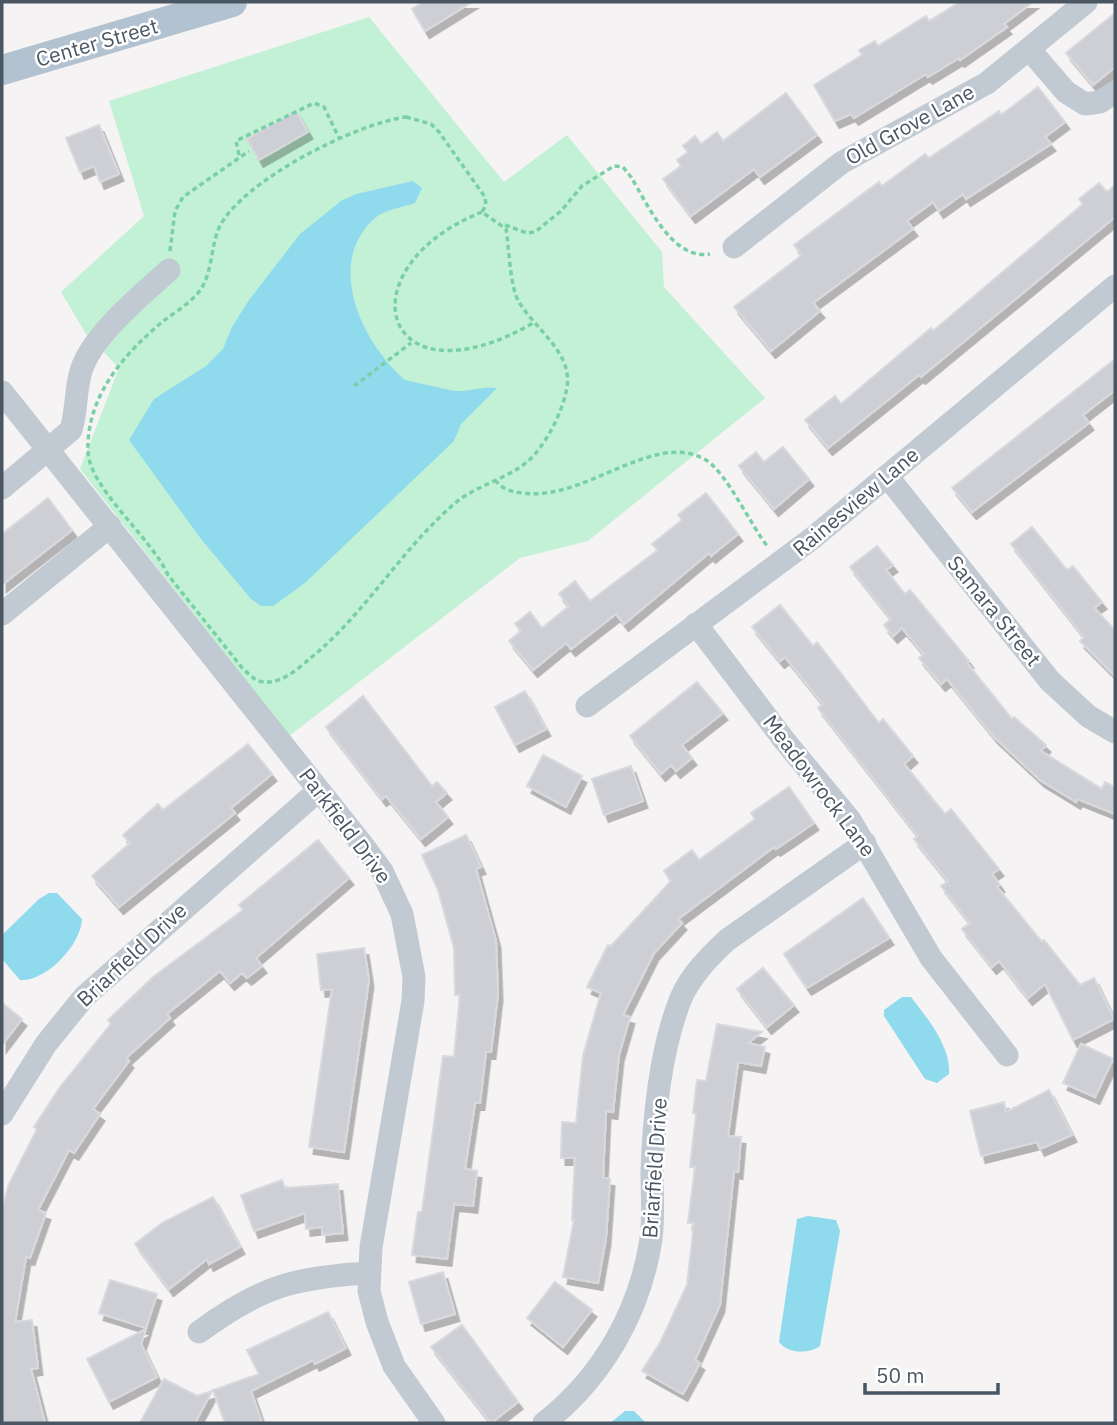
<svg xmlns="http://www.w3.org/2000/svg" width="1117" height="1425" font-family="'IBM Plex Sans',sans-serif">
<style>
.green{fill:#c3f1d5}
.water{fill:#90daee}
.building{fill:#cdcfd5;stroke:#d7d9de;stroke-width:2;filter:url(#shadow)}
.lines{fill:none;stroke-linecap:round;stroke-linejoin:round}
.path{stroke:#7ad0a6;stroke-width:3.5;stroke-dasharray:5 3.5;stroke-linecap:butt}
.minor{stroke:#c1cad2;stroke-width:23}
.major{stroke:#b3c2d1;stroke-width:30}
.labels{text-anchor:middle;stroke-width:5;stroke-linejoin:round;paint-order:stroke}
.street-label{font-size:21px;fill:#4a5661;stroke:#fff}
</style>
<defs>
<filter id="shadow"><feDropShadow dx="4.5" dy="7" stdDeviation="0" flood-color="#0004"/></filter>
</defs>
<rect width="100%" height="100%" fill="#f5f3f3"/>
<path class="green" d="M369,17L504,182L567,135L662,252L664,287L765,398L588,541L520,558L289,736L80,469L119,368L86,334L61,292L144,216L109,101Z"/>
<path class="water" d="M413,181L422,188L415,203C403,207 384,210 375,218C324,263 362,343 405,380C420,383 435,387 450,390C464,394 482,385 497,388L461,424L454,441L305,583L273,606H261L251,599L201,539L129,440L154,399L206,366L223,349L232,327L249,300L300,234L341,201L356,194Z
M49,893H57L82,919C81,945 46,982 20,980L2,959V935L39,899Z
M902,997H911C927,1018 951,1046 949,1074L937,1083L925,1079L884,1016V1010Z
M808,1216L836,1220L840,1231L820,1346C809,1354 788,1354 779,1342L797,1219Z
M625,1411H634L646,1423H610Z"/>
<path class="building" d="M423,2H472L425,31L412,9Z
M960,2H1033L1004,24L1007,27L960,60L959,58L928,77L926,74L854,118L851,114L835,121L814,85L862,55L859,50L875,41L878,46L926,16L929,21Z
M1115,13V67L1093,85L1066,53Z
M1038,87L1065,122L1045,137L1051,144L966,199L963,194L939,211L933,202L907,221L913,229L813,303L820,311L771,351L734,307L802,255L794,245L879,182L882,186L925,154L929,158L999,111L1001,115Z
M786,93L817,135L760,177L754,169L691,216L663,179L681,166L677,160L688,152L683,146L695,136L701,144L717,132L723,141Z
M296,111L308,132L259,160L247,139Z
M99,125L119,174L100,182L94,166L80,172L66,138Z
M1099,183L1107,192L1115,185V217L921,377L919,375L828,448L805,420L835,396L841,404L931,328L933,331L1083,204L1079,199Z
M1115,359V390L1083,415L1089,423L972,512L952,488Z
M783,447L809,479L774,509L739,466L756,452L764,462Z
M706,493L738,534L711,556L709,553L624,624L616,614L571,649L566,643L533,670L509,641L521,631L515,624L530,612L542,628L569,606L559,594L575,581L590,601L658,550L652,544L682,520L678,515Z
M48,498L72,530L2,585V534Z
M1032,527L1067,570L1073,566L1102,602L1094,608L1115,630V676L1080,641L1084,637L1011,544Z
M877,546L893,565L886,570L905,594L910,590L969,661L967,663L1012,719L1014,717L1046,745L1041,751L1102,789L1105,782L1115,787V814L1078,799L1076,802L1040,780L993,736L947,679L941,684L919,658L924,654L902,628L893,636L884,625L891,619L850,567Z
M780,605L813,646L817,642L879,723L883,719L913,756L904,764L945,814L951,809L999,869L992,874L1000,885L997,887L1042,942L1044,940L1080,985L1094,978L1114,1019L1073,1040L1045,984L1028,998L999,961L992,967L962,929L970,923L941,886L948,881L914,839L918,836L818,708L823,704L785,657L780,661L752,627Z
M697,682L723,713L682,745L692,758L676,771L671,765L661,774L630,736Z
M525,691L546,729L515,745L495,707Z
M363,696L432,786L437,782L447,793L436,802L448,817L421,839L386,796L382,799L326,727Z
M248,744L272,774L231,808L235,813L119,907L92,876L130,843L123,835L158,804L163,810Z
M543,755L582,776L566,807L527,786Z
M631,766L643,801L604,815L592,779Z
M789,787L814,823L776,849L774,847L678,919L682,923L654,953L623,1015L630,1017L619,1055L613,1112L606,1111L603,1178L610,1179L606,1238L598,1283L563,1277L574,1220H572L575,1158H561L562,1122L576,1123L583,1056L601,993L587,987L608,945L611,946L671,881L664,871L692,850L699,860L755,819L751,813Z
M466,835L481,867L476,869L496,941L498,994L491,1052H486L480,1103H475L465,1169L477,1171L473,1206L454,1204L447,1259L412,1255L418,1212H422L443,1056L454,1057L460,995H455L454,948L438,890L422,855Z
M318,840L349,878L256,958L262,966L247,978L242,973L230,983L220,971L167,1014L170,1018L126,1058L129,1061L93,1109L100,1114L74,1153L69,1150L38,1210L46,1213L30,1258L26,1257L15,1322L32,1320L38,1368L31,1369L45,1423H2V1209L9,1184L37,1129L34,1127L60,1087L111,1024L108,1020L153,977L243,910L239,905Z
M863,898L889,938L807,988L784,954Z
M364,948L369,980L344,1152L309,1147L332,989L321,990L317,954Z
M763,968L794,1005L767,1027L737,989Z
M2,1003L22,1019L2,1045Z
M717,1024L762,1032L748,1043L765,1047L761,1066L738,1062L728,1136L741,1137L738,1172L734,1171L720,1305L695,1360L700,1363L683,1394L642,1371L661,1341L687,1285L694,1223H688L695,1167H690L696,1114L693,1113L697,1080L706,1081Z
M1081,1044L1113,1059L1095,1097L1063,1083Z
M1049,1090L1072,1135L1040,1149L1037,1142L981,1156L970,1111L1004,1102L1006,1112Z
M282,1180L285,1188L338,1184L343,1233L322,1235V1227L306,1229L305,1213L254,1231L241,1195Z
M213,1197L240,1247L209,1264L207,1259L169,1289L135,1244L162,1223Z
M443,1272L455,1314L421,1324L409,1282Z
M110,1280L157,1294L146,1328L99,1313Z
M555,1282L592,1310L563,1347L527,1318Z
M328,1312L346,1348L315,1364L313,1360L251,1391L262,1423H225L213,1390L259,1374L247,1350Z
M462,1325L518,1402L491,1423L431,1347Z
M146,1329L141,1344L157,1377L109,1402L87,1359Z
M164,1379L197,1396L212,1391L195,1423H140Z"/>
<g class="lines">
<path class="path" d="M406,117L431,124L439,132L485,197L486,205L482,212L506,229C509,247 510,288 519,302C535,329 573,353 567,387C563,410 550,436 535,454C515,478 478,483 454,504C401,550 367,611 313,656C303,664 291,676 278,680C271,683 265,682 257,681L243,669L168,575C151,537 90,489 88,452C86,398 122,356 161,323C173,313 188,305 198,293C213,275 210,248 219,228C241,181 357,123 406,117Z
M239,155L236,141L314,103L324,107L339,138
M482,212C340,269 382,411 535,322
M505,225L527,233L535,232L561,211L582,186L614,166L623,167L631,177C647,203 672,261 710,254
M170,251L175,211L183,197L249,151
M354,386L411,343
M495,480C503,490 512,492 523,493C585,502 654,429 706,460C727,473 751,526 768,547"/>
<path class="minor" d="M1029,49L1066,92L1085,104L1100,102L1115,92
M734,247L841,163L987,83L1086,2
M2,392L365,848L382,871L402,914L414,977L413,1001L371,1247L369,1291L377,1322L394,1366L434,1423
M887,476L1050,681L1088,716L1115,732
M2,488L71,430C77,411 75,391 81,371C92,335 142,295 169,270
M2,614L110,526
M696,624L784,740L850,820L931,958L1007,1055
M587,706L814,537L1115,286
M2,1114L46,1044L84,997L319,790
M199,1332C260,1287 294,1277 369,1273
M544,1423C602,1378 640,1312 651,1239C654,1216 652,1194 652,1170C654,1115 660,1050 681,998C691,975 709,957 727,940L865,843"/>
<path class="major" d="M2,70L232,2"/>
</g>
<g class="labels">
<g class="street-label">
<text transform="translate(97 43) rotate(-16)" y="7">Center Street</text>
<text transform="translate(910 125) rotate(-29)" y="7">Old Grove Lane</text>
<text transform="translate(856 502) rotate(-40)" y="7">Rainesview Lane</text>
<text transform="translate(994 611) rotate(51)" y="7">Samara Street</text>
<text transform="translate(819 786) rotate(53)" y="7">Meadowrock Lane</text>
<text transform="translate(345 826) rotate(53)" y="7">Parkfield Drive</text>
<text transform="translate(132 955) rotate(-43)" y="7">Briarfield Drive</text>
<text transform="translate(655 1168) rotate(-86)" y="7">Briarfield Drive</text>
</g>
</g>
<rect width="1117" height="1425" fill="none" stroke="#4a5661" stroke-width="7"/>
<path d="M865 1383v10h133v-10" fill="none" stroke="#4a5661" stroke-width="3.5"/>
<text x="876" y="1383" font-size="21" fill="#4a5661" stroke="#ffffff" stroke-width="5" paint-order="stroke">50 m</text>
</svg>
